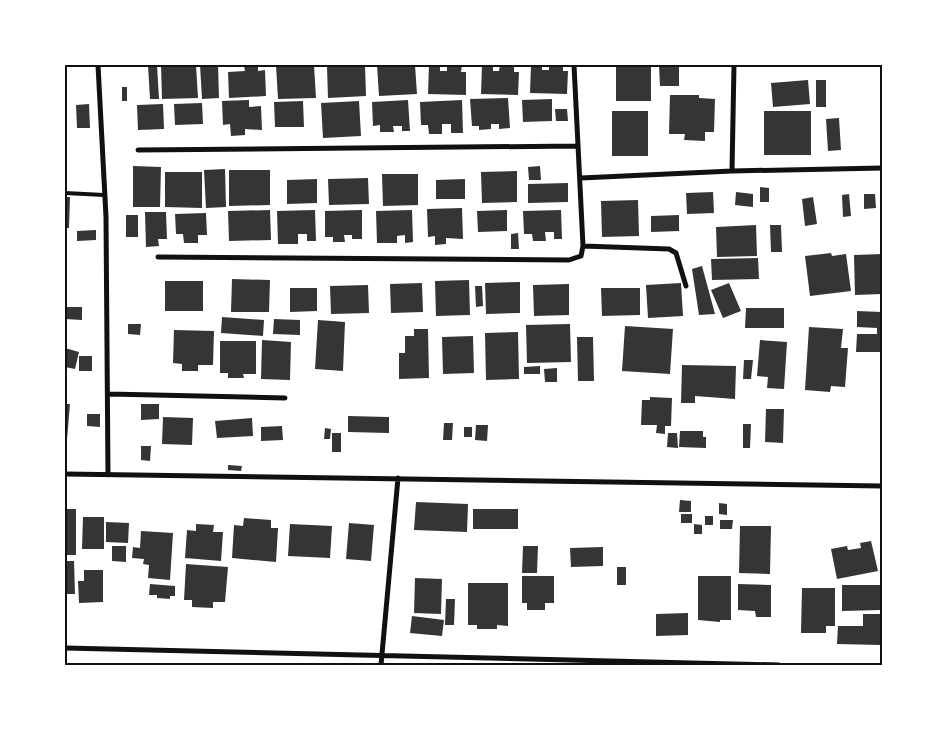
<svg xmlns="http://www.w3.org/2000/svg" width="947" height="730" font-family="'DM Sans',sans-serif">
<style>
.building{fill:#353535}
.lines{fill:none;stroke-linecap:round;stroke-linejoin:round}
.service{stroke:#111;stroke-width:4}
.minor{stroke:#111;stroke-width:5}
.neatline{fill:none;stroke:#111;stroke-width:2}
</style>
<rect width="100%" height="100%" fill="#fff"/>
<path class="building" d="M148,65H157L159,99H150Z
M161,65H196L198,98L162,99Z
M200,65H218L219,98L202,99Z
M258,65V71L265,70L266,96L229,98L228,72L245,71L244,66Z
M276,65H314L316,98L278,99Z
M365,65L366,96L328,98L327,67Z
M377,65H415L417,94L379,96Z
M429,65H440V71H447V65H462L461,72H466V95L428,94Z
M482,65H493V71H499L500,65H514V72H519L518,95L481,94Z
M531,65H542V70H549V65H563V71H568L567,94L530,93Z
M616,65H651V101H616Z
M659,65H679V86H660Z
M808,80L810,104L773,107L771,83Z
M816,80H826V107H816Z
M122,87H127V101H122Z
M670,95H699V98L715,99L714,132H705V141L684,140L685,134H669Z
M508,98L510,128L499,129V124H491V129L479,130V126H472L470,99Z
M552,99V121L523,122L522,100Z
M249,100V107L261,106L262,130L245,129V135L231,136L230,124L223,125L222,101Z
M408,100L410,131H402V126H393L394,132H380V125L373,126L372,102Z
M462,100L463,133H451V124H442V134H429L428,125H421L420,102Z
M303,101L304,127H275L274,102Z
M359,101L361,136L323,138L321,103Z
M202,103L203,124L175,125L174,104Z
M89,104L90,128H77L76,105Z
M163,104L164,129L138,130L137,105Z
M555,109H567L568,121H556Z
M612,111H648V156H612Z
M764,111H811V155H764Z
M839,118L841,150L828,151L826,119Z
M133,166L161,167L160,207H133Z
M540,166L541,180H529L528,167Z
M225,169L226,207L206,208L204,170Z
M229,170H270V205L229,206Z
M517,171V202L482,203L481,172Z
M165,172H202V208L165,207Z
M382,174H418V205L383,206Z
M368,178L369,204L329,205L328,179Z
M317,179V203L287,204V180Z
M465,179V199H436V180Z
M568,183V202L528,203V184Z
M760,187L769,188V202H760Z
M713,192L714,213L687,214L686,193Z
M736,192L753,194V207L735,205Z
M849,194L851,216L843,217L842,195Z
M864,194H875L876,208L864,209Z
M65,197H70L69,228H65Z
M813,197L817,224L805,226L802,199Z
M638,200L639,236L602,237L601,201Z
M462,208L463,239L446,238V244L435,245V236L428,237L427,209Z
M270,210L271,240L229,241L228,211Z
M315,210L316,241H307V234H298V244H278L277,211Z
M362,210V239H352V235H344L345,242H333V237H325V211Z
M412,210L413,242L405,243V235L397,236V243H377L376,211Z
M507,210V231L478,232L477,211Z
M561,210L562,239H554V232H545L546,241H533L532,234H524L523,211Z
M145,212H166L167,239H158L159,246L146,247Z
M206,213L207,235H198V243H184L183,234H176L175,214Z
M126,215H138V237H126Z
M679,215V231L651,232V216Z
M756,225L757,256L717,257L716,227Z
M770,225H781L782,252H771Z
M96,230V240L77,241V231Z
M518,233L519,249H511V234Z
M831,253L832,256L846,254L851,291L810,296L805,256Z
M882,254V294L855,295L854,255Z
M758,258L759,279L712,280L711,259Z
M702,266L715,314L699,315L692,269Z
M232,279L270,280L269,312H231Z
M469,280L470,315L436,316L435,281Z
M165,281H203V311H165Z
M520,282V313L486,314L485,283Z
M422,283L423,312L391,313L390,284Z
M681,283L683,316L648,318L646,285Z
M729,283L741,311L723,318L711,290Z
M569,284V315L534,316L533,285Z
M368,285L369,313L331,314L330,286Z
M475,286H482L483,306L476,307Z
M290,288H317V311L290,312Z
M601,288H640V315L602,316Z
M65,307H82V320L65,319Z
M746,308H784V328H745Z
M857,311L882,312V352H856L857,334H877V328L857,327Z
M222,317L264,320L263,336L221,333Z
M274,319L300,320V335L273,334Z
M318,320L345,322L343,371L315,369Z
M128,324H141L140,335L128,334Z
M570,324L571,362L527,363L526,325Z
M625,326L673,329L670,374L622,371Z
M809,327L843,329L841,348H848L845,387L831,386L830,392L805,390Z
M414,329H428L429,378L399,379V353H405V336H414Z
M174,330L214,331L213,365H198V371H182V364L173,363Z
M518,332L519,379L486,380L485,333Z
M473,336L474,373L443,374L442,337Z
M577,337H593L594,381H578Z
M262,340L291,342L290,380L261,379Z
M760,340L787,342L784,389L767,388L768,377L757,376Z
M220,341H256V374H243L244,378H228V373H220Z
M65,348L79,352L75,369L65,367Z
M79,356H92V371H79Z
M744,360H753L751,379H743Z
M682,365L736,366L735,399L695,396V403H681Z
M540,366V374H524V367Z
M557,368V382H545L544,369Z
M650,397L672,398L671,426H665V434L656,433L657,425H641L642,400H650Z
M65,404H70L67,439H65Z
M141,404H159V419L141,420Z
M766,409H784L783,443L765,442Z
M87,414H100V427L87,426Z
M348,416L389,417V433L348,432Z
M163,417L193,418L192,445L162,444Z
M252,418L253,436L217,438L215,421Z
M444,423H453L452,440H443Z
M743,424H751L750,448H743Z
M476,425H488L487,441L475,440Z
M282,426L283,440L261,441V427Z
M464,427H472V437H464Z
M325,428L331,429L330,439H324Z
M680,431H703V437H706V448L679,447Z
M332,433H341V452H332Z
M668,433H677L678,448L667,447Z
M141,446H151L150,461L141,460Z
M228,465L242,466L241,471L228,470Z
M680,500L691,501V512H679Z
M416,502L468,504L467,532L414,530Z
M719,503L727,504V515L719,514Z
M65,509H76V555H65Z
M473,509H518V529H473Z
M681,514H692V523H681Z
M705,516H713V525H705Z
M83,517H104V549H82Z
M244,518L271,520V528H278L276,562L232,558L234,525L243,526Z
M720,520H733L732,529H720Z
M106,522L129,523L128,543L106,542Z
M349,523L374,525L371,561L346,559Z
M196,524L214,525L213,532H223L221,561L185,558L187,530L196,531Z
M290,524L332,526L330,558L288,556Z
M694,524L702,525V534H694Z
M740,526H771L770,574L739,573Z
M141,531L173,533L170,580L148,578L149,565L143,564L144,559L132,558L133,547L140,548Z
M871,541L878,571L837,579L831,549L847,546L848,550L861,548L860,543Z
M112,546H126V562L112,561Z
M523,546H538L537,573H522Z
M603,547V566L571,567L570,548Z
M65,561H74L75,594H65Z
M186,564L228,567L225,602H213V608L192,607V600H184Z
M617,567H626V585H617Z
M84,570H103V602L79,603L78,581H84Z
M522,576H554V603H545V610H527V603H522Z
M698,576H731V620H720V622L698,620Z
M415,578L442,579L441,614L414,613Z
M468,583H508V626L497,625V629H477V625H468Z
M150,584L175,586V596H170V599L157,598V595H149Z
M738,584L771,585V617H756L755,611L738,610Z
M842,585H881V610L842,611Z
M802,588H835V626H826V633H801Z
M446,599H455L454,625H445Z
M688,613V635L656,636V614Z
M863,614H881L880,645L837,644L838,626H863Z
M412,616L444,620L442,636L410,633Z"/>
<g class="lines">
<path class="service" d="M65,193L104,195"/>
<path class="minor" d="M98,65L106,217L108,475
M138,150L578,146
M732,171L734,65
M581,178L732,171L882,168
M583,246L669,249L676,253L686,286
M158,257L569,260L581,256L583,246L574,65
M109,394L285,398
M65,474L882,486
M65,648L779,665
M381,665L398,478"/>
</g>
<rect width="947" height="730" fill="none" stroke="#ffffff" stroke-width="132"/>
<rect x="66" y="66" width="815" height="598" class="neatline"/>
</svg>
